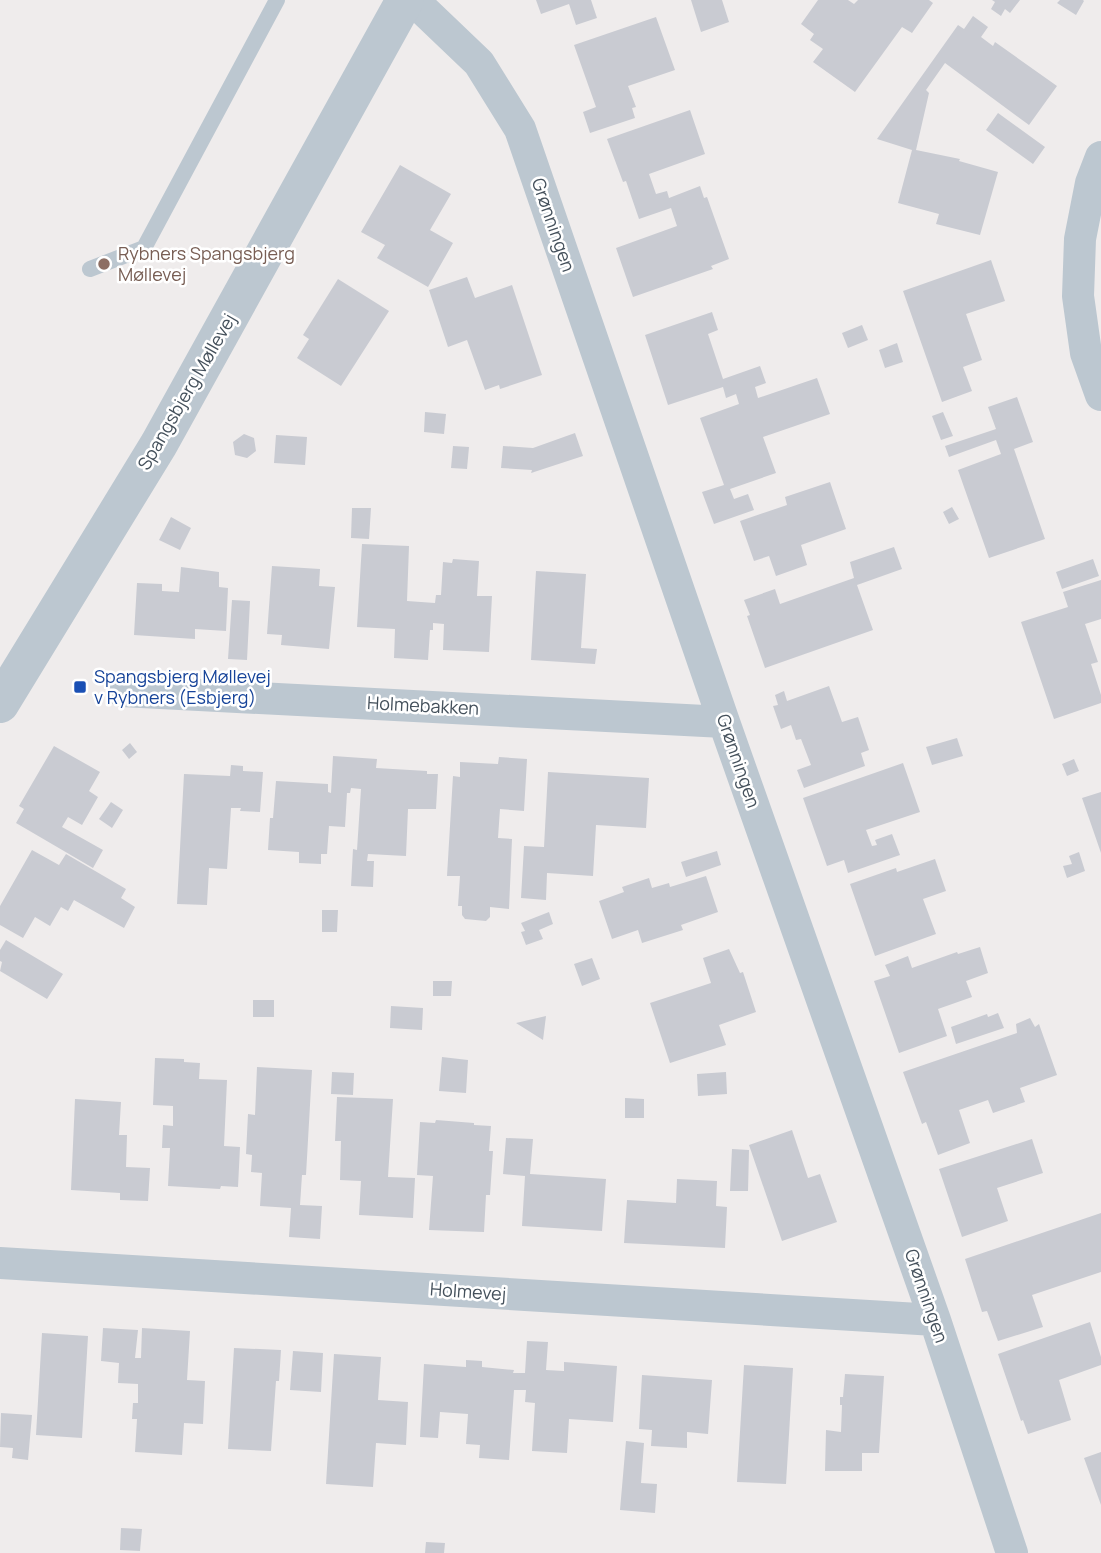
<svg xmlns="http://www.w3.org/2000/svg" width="1101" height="1553" font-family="Manrope,sans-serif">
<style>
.building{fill:#c9cbd2}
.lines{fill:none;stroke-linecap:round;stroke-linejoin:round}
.service{stroke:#bcc7d0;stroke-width:16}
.minor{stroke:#bcc7d0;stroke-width:32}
.tertiary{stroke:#bcc7d0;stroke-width:38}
.education-dot{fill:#8d6e63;stroke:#fff;stroke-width:2.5}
.transit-dot{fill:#1a4fb4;stroke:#fff;stroke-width:2.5}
.labels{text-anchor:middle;stroke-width:5;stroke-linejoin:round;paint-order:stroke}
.street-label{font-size:18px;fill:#44505b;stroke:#fff}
.education-label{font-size:18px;fill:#785e54;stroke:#fff;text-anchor:start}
.transit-label{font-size:18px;fill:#164399;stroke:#fff;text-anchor:start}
</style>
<rect width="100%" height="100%" fill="#efecec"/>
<path class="building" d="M536,0H591L597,18L576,25L569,4L541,14Z
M691,0H722L729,22L701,32Z
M818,0H848L854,4L858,0H929L933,3L912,33L902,27L855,92L813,62L823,49L810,40L814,34L801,24Z
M992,0H1020L1010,13L1005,9L1001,16L991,9L995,2Z
M1060,0H1083L1084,1L1076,15L1057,3Z
M973,16L988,27L981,37L993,46L995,42L1057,86L1029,125L945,63L926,90L929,93L916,150L960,159L959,161L998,172L980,235L936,224L939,214L898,203L912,150L877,139L958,25L964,29Z
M656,17L675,70L628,86L636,107L632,108L635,118L590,133L583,112L596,107L574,45Z
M690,110L705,154L649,174L656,194L667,191L669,198L700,186L704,198L707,197L729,259L711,266L713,269L633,297L616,248L677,226L671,208L639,219L626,181L623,182L607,139Z
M998,113L1045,147L1033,164L986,130Z
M400,165L451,194L430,230L453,243L428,287L377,258L385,245L361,232Z
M991,260L1005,301L966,314L982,360L963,367L972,391L942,402L903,291Z
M467,277L475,298L512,285L542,375L500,389L499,385L485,390L467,340L448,347L429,290Z
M338,279L389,311L341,386L297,358L309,339L303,335Z
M712,312L718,330L708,334L723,379L760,366L766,383L755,387L758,398L817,378L830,414L763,437L776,473L730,489L734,499L748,494L754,510L714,524L702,492L724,485L700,418L739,404L736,394L726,398L723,387L668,405L645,335Z
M862,325L868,340L848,348L842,333Z
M897,343L903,362L885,368L879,350Z
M1017,397L1033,442L1014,449L1045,539L989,558L958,470L1001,454L996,440L949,457L945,446L996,429L988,407Z
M425,412L446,414L444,434L424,432Z
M943,412L953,436L941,440L932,416Z
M575,433L583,456L531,473L532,470L501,468L503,446L533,448Z
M244,434L254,438L256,451L247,458L235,455L233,442Z
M276,435L307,437L305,465L274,463Z
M453,446L469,447L467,469L451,468Z
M830,482L846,529L801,545L807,565L776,576L769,556L754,561L740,521L787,505L785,497Z
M952,507L959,519L949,524L943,512Z
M352,508H371L369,539L351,538Z
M171,517L191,528L180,550L159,540Z
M362,544L409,546L407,601L435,603L436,595H441L443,562L452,563L453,559L479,561L477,596H492L489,652L443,650L444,624L433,623V630H430L428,660L394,658L395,629L357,627Z
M894,547L902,569L857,585L873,630L765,668L747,616L750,615L744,600L775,589L780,604L854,578L850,562Z
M1093,559L1099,576L1062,589L1056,572Z
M272,566L320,569L319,586L335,587L329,649L281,645L282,635L267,634Z
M181,567L219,572V587L228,588L226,631L195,629V639L134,635L137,583L162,584V591L179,592Z
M536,571L586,574L581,648L597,649L595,664L531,660Z
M1101,580V619L1085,624L1098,662L1091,664L1101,695V703L1054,719L1021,622L1068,607L1063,592Z
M232,600L250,601L247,660L228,659Z
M829,686L842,722L858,717L869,750L861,753L865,766L804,788L797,770L811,765L801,739L796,740L791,725L781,729L773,706L778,705L775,695L784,691L787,701Z
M957,738L963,756L932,765L926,747Z
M130,743L137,752L129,759L122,750Z
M54,746L100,772L89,791L98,797L82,825L68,817L62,827L103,850L93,868L16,823L24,809L19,806Z
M333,756L377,759L376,768L427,771V774H438L436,809H408L406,856L368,854L367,861H374L373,887L351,886L353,849L357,850L361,789L351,788L350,793H347L345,827L329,826L327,854H321V864L299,863V852L268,850L270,818H273L276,781L328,784V792L331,793Z
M499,757L527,759L524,811L500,809L498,838L512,839L509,909L490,907V917L486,921L465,919L462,915V906H458L460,876H447L453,776L460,777V762L498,764Z
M1074,759L1079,771L1067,776L1062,764Z
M903,763L920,812L866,830L872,846L877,845L875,840L892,834L900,855L848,873L844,860L827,866L803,798Z
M231,765L243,766V771L263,772L260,812L240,811L241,808H231L227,869L209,868L207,905L177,904L184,774L230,776Z
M548,772L649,778L646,828L596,825L593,876L547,873L546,900L521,898L524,846L544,847Z
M1101,792V853L1082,798Z
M111,802L123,810L112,828L99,819Z
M32,850L59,865L66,854L126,889L121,898L135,907L124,928L74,900L68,911L61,907L50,926L35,917L23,938L0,925V906Z
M717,851L721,865L686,877L681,862Z
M1079,852L1085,871L1067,878L1063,866L1072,864L1069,856Z
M935,859L946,891L923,899L936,934L875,956L850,884L896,868L897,872Z
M706,876L718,912L681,925L683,930L642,943L638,930L612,939L599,901L624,892L622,887L649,878L652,888L669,883L670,887Z
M322,910H338L337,932H322Z
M549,912L553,924L539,930L543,939L526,945L521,932L525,931L521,923Z
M6,940L63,974L47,999L0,971L2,962L0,961V950Z
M980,947L988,973L966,981L972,997L938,1009L947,1036L899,1053L874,981L890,976L885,965L908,956L912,968L957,952L958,954Z
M729,949L740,973L743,972L756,1012L719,1025L726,1045L670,1063L650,1003L711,983L703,958Z
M592,958L600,979L582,986L574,964Z
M433,981H452L451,996H433Z
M253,1000H274V1017H253Z
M391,1006L423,1008L422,1030L390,1028Z
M998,1013L1004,1028L956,1044L951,1027L987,1014L988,1017Z
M546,1016L543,1040L516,1023Z
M1030,1018L1035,1027L1039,1024L1057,1075L1020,1088L1025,1102L993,1113L988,1100L959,1110L970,1143L938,1155L926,1122L922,1124L903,1072L1017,1033L1016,1024Z
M442,1057L468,1060L466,1093L439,1091Z
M155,1058L184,1059V1062L200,1063L199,1079L227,1080L224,1146L240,1147L238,1187L221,1186L220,1189L168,1186L170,1148H162L163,1125L173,1126V1106L153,1105Z
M257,1067L312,1070L306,1175H302L300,1205L322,1206L320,1239L289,1237L291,1208L260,1206L262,1173L251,1172L252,1155L246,1154L248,1114L255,1115Z
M332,1072L354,1073L353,1095L331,1094Z
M726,1072L727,1094L698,1096L697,1074Z
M337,1097L393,1099L388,1177L415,1178L413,1218L359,1215L361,1181L340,1180L341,1141H335Z
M625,1098L644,1099V1118H625Z
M75,1099L121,1102L119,1135H127L126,1167L150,1168L148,1201L120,1200V1193L71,1190Z
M436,1120L474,1123V1125L491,1126L489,1151H493L490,1195H486L484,1232L429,1230L433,1176L417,1175L420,1122L435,1123Z
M792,1130L808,1178L820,1174L837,1222L782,1241L749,1145Z
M506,1138L533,1139L530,1174L606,1179L602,1231L522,1226L525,1176L503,1174Z
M1032,1139L1043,1173L997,1188L1008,1221L962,1237L939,1169Z
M732,1149L749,1150L748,1191H730Z
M677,1179L717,1181L716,1206L727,1207L725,1248L624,1243L627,1200L676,1203Z
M1101,1213V1272L1032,1295L1043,1327L998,1341L987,1311L982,1312L965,1259Z
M1090,1322L1101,1357V1365L1059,1380L1071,1420L1028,1434L1023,1420L1021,1421L998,1354Z
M103,1328L138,1330L135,1358H141L142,1328L190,1331L187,1380L205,1381L203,1424L184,1423L182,1455L135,1452L137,1419H132L133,1403H138V1384L118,1383L119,1363L101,1361Z
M42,1333L88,1336L82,1438L36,1435Z
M527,1341L548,1342L546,1370L564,1371V1362L617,1366L613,1422L569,1419L567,1453L532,1451L535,1403L525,1402L526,1390H514L509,1460L479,1458L480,1445L466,1444L468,1414L440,1412L438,1438L420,1437L424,1364L466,1367V1360L482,1361V1367L514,1370L513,1373H525Z
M234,1348L281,1350L279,1381H276L271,1451L228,1449Z
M293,1351L323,1353L321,1392L290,1390Z
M334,1354L381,1357L378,1400L408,1402L406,1445L376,1443L373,1487L326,1484Z
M744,1365L793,1368L786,1484L737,1482Z
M845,1374L884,1376L879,1453H862V1471H825L826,1430L841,1432L842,1405H840V1397H843Z
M642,1375L712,1380L708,1434L687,1432V1448L651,1446L652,1430L639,1429Z
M1,1413L32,1415L28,1460L12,1458L13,1448L0,1447Z
M626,1441L644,1443L641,1483L657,1484L655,1513L620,1510Z
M1101,1452V1505L1084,1458Z
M121,1528L142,1529L140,1551L120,1550Z
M426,1542L445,1543L444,1553H425Z"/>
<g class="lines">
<path class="service" d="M90,269L144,248L277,0"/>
<path class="minor" d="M413,0L479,63L520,129L724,722L935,1320L1012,1553
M1101,157L1091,183L1080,239L1078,296L1086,353L1101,395
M122,691L724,722
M0,1263L935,1320"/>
<path class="tertiary" d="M0,704L159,444L405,0"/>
</g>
<circle class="education-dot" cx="104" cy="264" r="7"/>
<rect class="transit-dot" x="73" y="680" width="14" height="14" rx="3.5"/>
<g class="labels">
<g class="street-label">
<text transform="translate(553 225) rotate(71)" y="6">Grønningen</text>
<text transform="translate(187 392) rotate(-60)" y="6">Spangsbjerg Møllevej</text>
<text transform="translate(423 706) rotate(3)" y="6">Holmebakken</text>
<text transform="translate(738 761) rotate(71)" y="6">Grønningen</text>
<text transform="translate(468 1292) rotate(4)" y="6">Holmevej</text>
<text transform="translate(926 1296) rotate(71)" y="6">Grønningen</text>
</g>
<g class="education-label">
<text x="118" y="260">Rybners Spangsbjerg<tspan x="118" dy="21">Møllevej</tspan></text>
</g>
<g class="transit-label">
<text x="94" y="683">Spangsbjerg Møllevej<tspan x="94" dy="21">v Rybners (Esbjerg)</tspan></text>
</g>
</g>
</svg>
